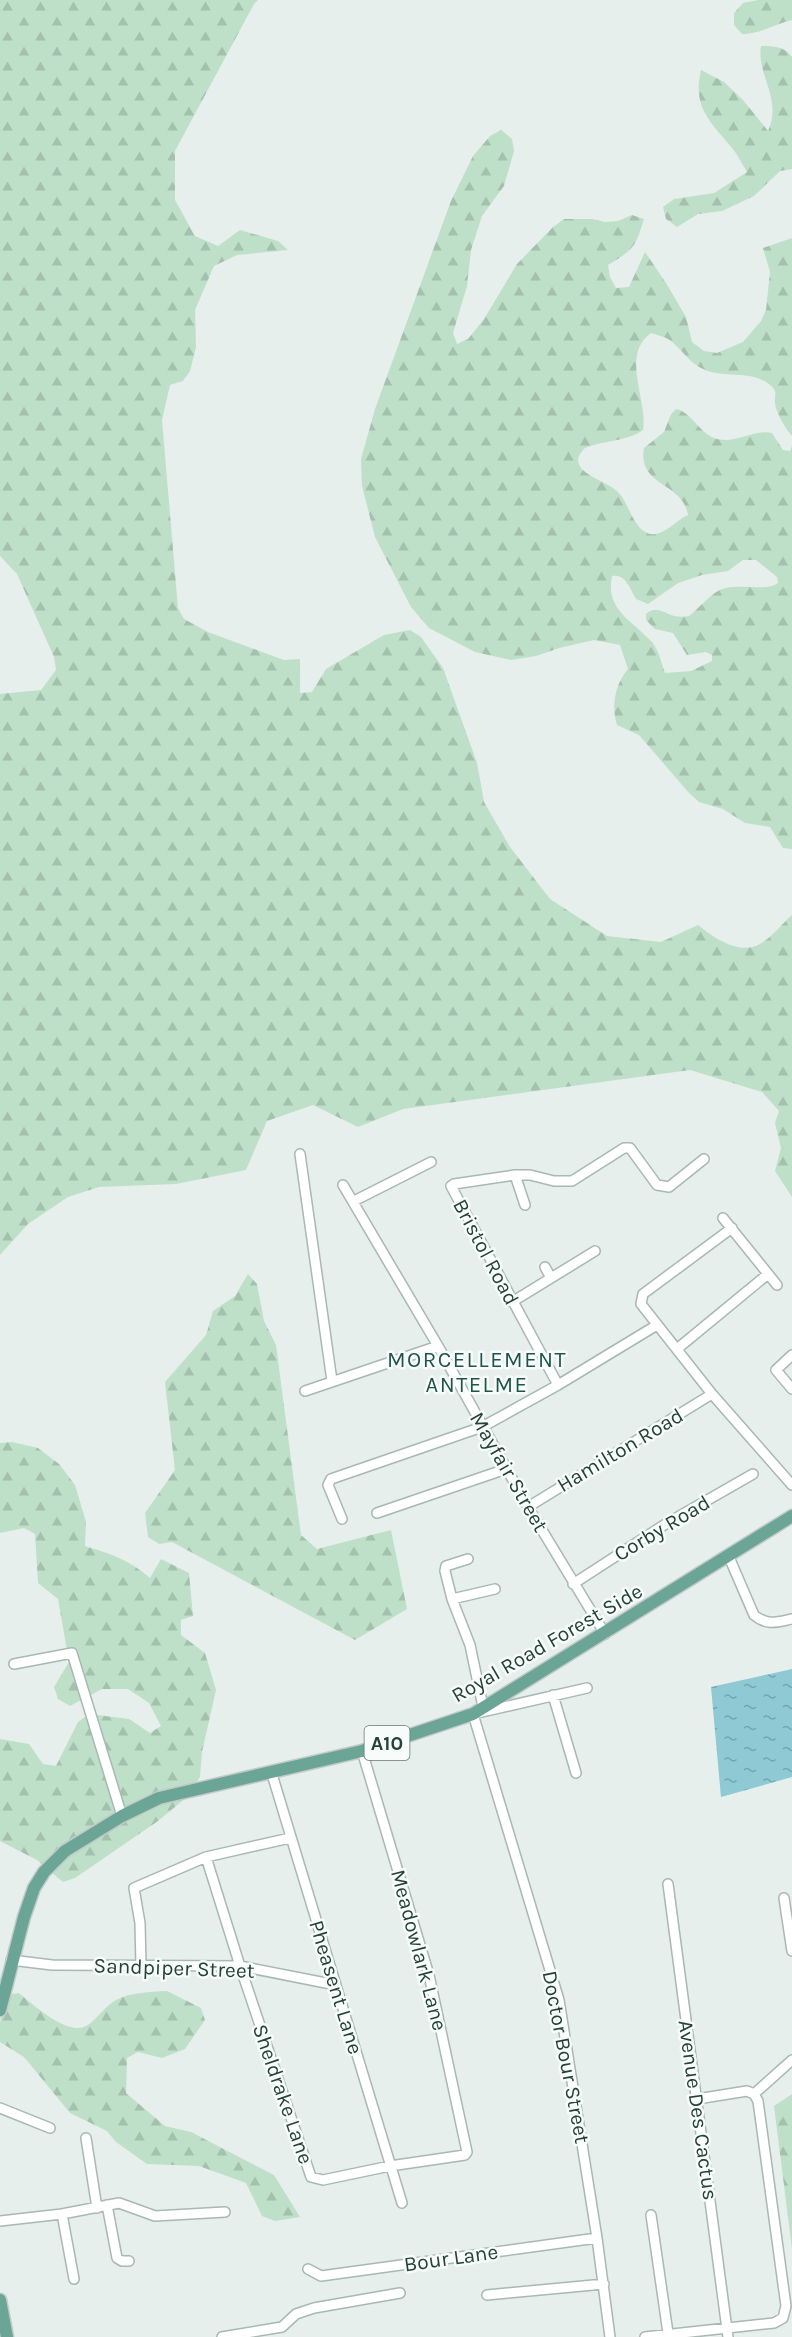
<svg xmlns="http://www.w3.org/2000/svg" width="792" height="2337" font-family="Karla,sans-serif">
<style>
.forest{fill:url(#forest-firs);fill-rule:evenodd}
.water{fill:url(#water-ripples)}
.lines{fill:none;stroke-linecap:round;stroke-linejoin:round}
.minor-casing{stroke:#a8b8b2;stroke-width:12}
.major-casing{stroke:#c2cac8;stroke-width:15}
.minor{stroke:#fff;stroke-width:9}
.major{stroke:#6aa596;stroke-width:12}
.labels{text-anchor:middle;stroke-width:5;stroke-linejoin:round;paint-order:stroke}
.shield{fill:#f7fbf9;stroke:#637a73;stroke-width:1.5}
.shield-label{font-size:20px;font-weight:bold;fill:#24423a}
.street-label{font-size:21px;fill:#24423a;stroke:#f7fbf9}
.neighbourhood-label{font-size:22px;letter-spacing:1.5px;fill:#1f5548;stroke:#f7fbf9}
</style>
<defs>
<pattern id="forest-firs" width="22" height="20" patternUnits="userSpaceOnUse" patternTransform="scale(1.5)"><rect width="22" height="20" fill="#bfe0c8"/><path d="M5 1l3.5 6h-7zM16 11l3.5 6h-7z" fill="#a4c1ad"/></pattern>
<pattern id="water-ripples" width="26" height="14" patternUnits="userSpaceOnUse" patternTransform="scale(1.5)"><rect width="26" height="14" fill="#8ec9d4"/><path d="M2 4q2-2 4 0t4 0M15 11q2-2 4 0t4 0" fill="none" stroke="#74a5ad"/></pattern>
</defs>
<rect width="100%" height="100%" fill="#e6efeb"/>
<path class="forest" d="M0,0H258L254,4L175,151V200L195,236L218,246L240,230L278,241L288,250L237,255L214,266L195,310L196,347L190,371L183,381L170,385L162,420L178,608L184,619L208,632L284,660L300,659V693L312,692L326,669L384,635L410,630L421,637L443,668L477,763L484,802L510,847L550,899L607,936L661,942L698,925C713,937 739,956 760,944C771,938 782,924 792,915V1197L775,1171L781,1148L775,1123L779,1111L762,1092L690,1070L403,1109L358,1127L313,1105L267,1121L246,1170L176,1184L99,1187L68,1197L28,1224L0,1255V694L41,690L56,670L54,657L17,574L0,556Z
M758,0H792V20C774,24 761,34 742,34L734,25V13L743,3Z
M761,46C773,46 784,46 792,57V169L780,171L754,196L722,211L698,214L677,227L666,219L663,207L674,199L714,193L747,172C742,164 738,155 732,148C711,122 692,108 701,70L724,82L743,100L768,131C783,99 756,74 761,46Z
M501,130L512,139L514,151L504,186L482,216L471,250L467,286L453,333L457,344L468,339L484,319L517,264L553,227L564,219H592L605,222L618,221L632,215L644,219C635,248 634,249 608,265L610,277L616,288L629,287L645,252L666,283L686,317L692,342L704,351L717,353L743,342L761,321L766,310L770,272L763,248L792,238V436C785,428 776,413 775,403C774,398 777,394 774,389C757,369 729,378 708,371C688,364 684,350 668,339C663,336 656,335 651,333C620,356 648,399 643,430C629,442 589,442 583,450C564,472 607,480 618,492C629,503 632,526 647,533C662,539 676,520 688,515C683,482 637,487 644,448L664,432L671,414L676,409C692,412 699,434 717,439C736,444 754,429 772,433L783,450L790,451L792,446V849L783,848L770,827L745,823L723,809L699,802L689,793L639,735L617,725C611,706 615,684 628,669L620,645L594,640L559,648L536,656L511,660L475,652L429,628L411,607L375,537L362,486L361,459L375,409L451,201L473,156L490,136ZM743,560H756L777,577L778,583C765,593 735,581 718,591C708,597 698,609 689,616C684,617 679,617 674,616C663,613 656,605 646,614V620L655,629L673,633L687,655L706,652L712,655V661L691,671L665,673C661,662 659,651 652,642C632,620 605,610 612,576C626,574 630,589 636,599L648,604L678,583L702,575L728,571Z
M248,1274L257,1284L264,1321L276,1345L301,1535L317,1549L391,1530L407,1609L355,1640L172,1542L159,1544L148,1537L145,1513L175,1470L165,1382L206,1335L213,1311L235,1296Z
M12,1442L38,1448L59,1464L75,1485L86,1522L85,1546C111,1554 128,1559 150,1578L161,1559L189,1573L193,1616L181,1620V1635L205,1653L216,1690L202,1752L200,1777L187,1797L158,1821L75,1878L63,1882L37,1860L0,1841V1739L29,1744L43,1764L56,1766L78,1722L89,1714L129,1719L150,1733L161,1726L149,1703L128,1689H102L70,1706L58,1699L54,1687L69,1662L58,1599L38,1583L35,1534L24,1528L0,1533V1443Z
M167,1991L201,2008L205,2020L185,2049L162,2058L138,2052L127,2058L126,2093L165,2126L191,2132L274,2175L300,2217L275,2221L262,2216L246,2183L199,2166L147,2164L116,2142L107,2131L70,2113L24,2057L0,2042V2023L5,1995L19,1993C33,2004 68,2038 88,2025C98,2018 105,2006 116,2000C132,1992 149,1992 167,1991Z
M792,2094V2249L774,2106Z"/>
<path class="water" d="M792,1669V1777L721,1797L711,1687Z"/>
<g class="lines">
<g class="minor-casing">
<path id="minor" d="M300,1154L332,1381
M515,1175L525,1205
M343,1185L438,1346L528,1507L605,1634
M354,1201L431,1162
M723,1218L777,1285
M732,1228L643,1294L641,1304L712,1394L792,1485
M545,1267L551,1278
M512,1302L595,1251
M677,1349L768,1274
M792,1355L776,1370L792,1389
M558,1385L451,1186L454,1184L515,1175H530L554,1181H572L624,1148H630L657,1185L669,1187L704,1159
M305,1391L438,1346
M528,1507L712,1394
M377,1513L506,1469
M342,1519L328,1485L331,1479L482,1427L558,1385L657,1325
M729,1557L754,1615C767,1626 777,1622 792,1619
M468,1559L446,1566L445,1571L452,1599L470,1645L483,1707
M573,1584L664,1525L753,1474
M452,1599L495,1589
M14,1664L72,1653L122,1816
M587,1688L473,1714L559,2000L597,2238L610,2337
M553,1695L576,1773
M271,1771L402,2203
M206,1857L240,1966L311,2177L323,2180L390,2166L465,2155L467,2152L429,1975L362,1751
M668,1884L728,2337
M784,1898L792,1951
M11,1960L52,1965L240,1966L336,1985
M141,1966L140,1923L134,1888L206,1857L290,1838
M754,2094L792,2060
M697,2099L747,2091L754,2094
M0,2108L50,2128
M86,2138L97,2208
M107,2205L117,2258L122,2261H129
M62,2214L74,2279
M651,2215L668,2333
M0,2221L62,2214L119,2203L155,2216L225,2212
M308,2269L321,2276L597,2238
M487,2295L604,2284
M222,2337L282,2327L296,2314L314,2308L400,2293
M645,2337L774,2323L783,2318L786,2306L758,2101L754,2094"/>
</g>
<g class="major-casing">
<path id="major" d="M0,2010L24,1917L34,1888L44,1872L65,1851L122,1816L159,1798L362,1751L473,1714L792,1516
M0,2300L7,2337"/>
</g>
<use href="#minor" class="minor"/>
<use href="#major" class="major"/>
</g>
<g class="labels">
<rect class="shield" x="364.5" y="1726" width="45" height="34" rx="4.5"/>
<g class="shield-label">
<text x="387" y="1750">A10</text>
</g>
<g class="street-label">
<text transform="translate(486 1252) rotate(62)" y="7">Bristol Road</text>
<text transform="translate(620 1450) rotate(-31)" y="7">Hamilton Road</text>
<text transform="translate(509 1472) rotate(60)" y="7">Mayfair Street</text>
<text transform="translate(662 1528) rotate(-31)" y="7">Corby Road</text>
<text transform="translate(547 1643) rotate(-30)" y="7">Royal Road Forest Side</text>
<text transform="translate(419 1950) rotate(75)" y="7">Meadowlark Lane</text>
<text transform="translate(174 1968) rotate(2)" y="7">Sandpiper Street</text>
<text transform="translate(336 1987) rotate(73)" y="7">Pheasent Lane</text>
<text transform="translate(566 2057) rotate(79)" y="7">Doctor Bour Street</text>
<text transform="translate(283 2094) rotate(71)" y="7">Sheldrake Lane</text>
<text transform="translate(698 2110) rotate(82)" y="7">Avenue Des Cactus</text>
<text transform="translate(451 2258) rotate(-8)" y="7">Bour Lane</text>
</g>
<g class="neighbourhood-label">
<text x="477" y="1367">MORCELLEMENT<tspan x="477" dy="25">ANTELME</tspan></text>
</g>
</g>
</svg>
